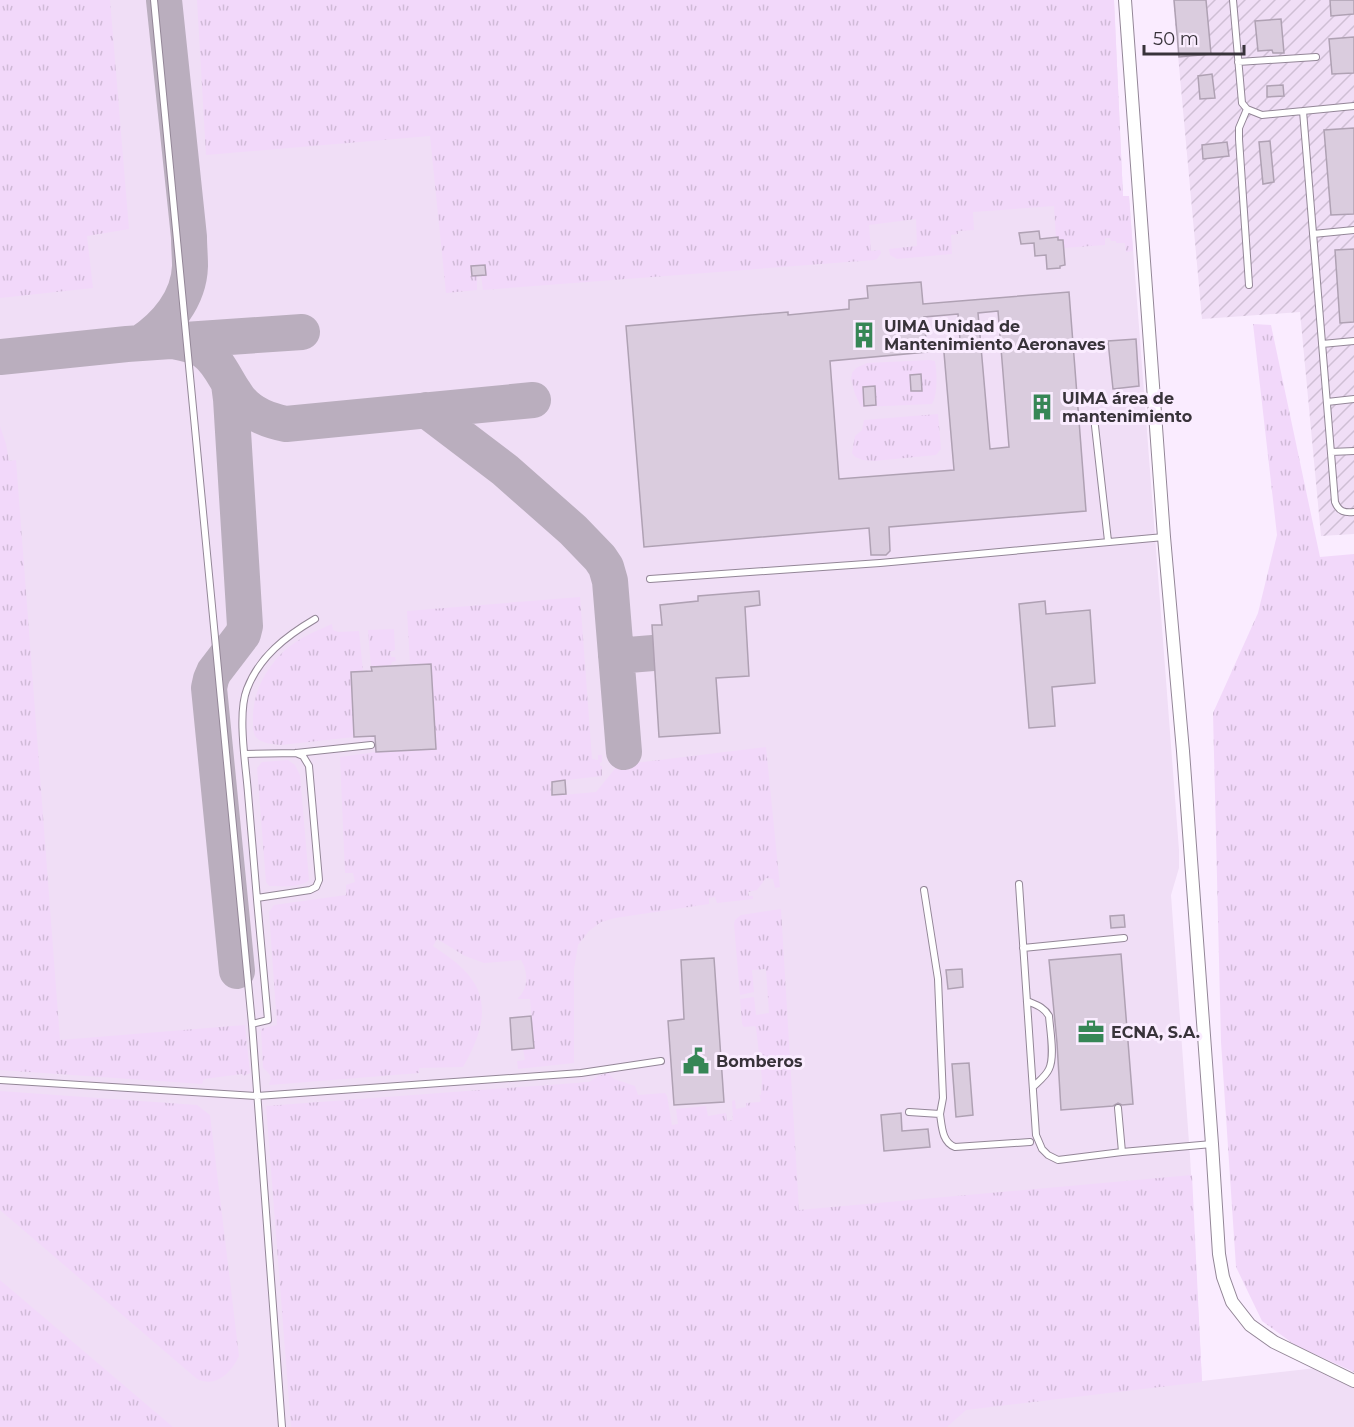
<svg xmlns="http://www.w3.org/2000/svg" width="1354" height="1427" font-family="Montserrat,sans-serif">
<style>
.built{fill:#f0def6}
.industrial{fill:url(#industrial-furrows)}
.grass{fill:url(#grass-tufts)}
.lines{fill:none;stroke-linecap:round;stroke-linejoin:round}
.taxiway{stroke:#baaebe;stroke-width:36}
.building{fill:#daccde;stroke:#afa1b3;stroke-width:1.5;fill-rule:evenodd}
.lane-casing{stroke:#938697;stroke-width:8}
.street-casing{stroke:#938697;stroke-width:14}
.lane{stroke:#fff;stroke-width:6}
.street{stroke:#fff;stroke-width:12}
.labels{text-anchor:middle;stroke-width:6;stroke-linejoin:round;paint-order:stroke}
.poi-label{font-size:16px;font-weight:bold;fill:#38333a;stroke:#faecff;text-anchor:start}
</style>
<defs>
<pattern id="industrial-furrows" width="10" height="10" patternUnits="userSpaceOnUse" patternTransform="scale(1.5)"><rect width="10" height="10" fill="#f0def6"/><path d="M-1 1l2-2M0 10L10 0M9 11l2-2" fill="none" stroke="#cfbfd4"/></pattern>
<pattern id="grass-tufts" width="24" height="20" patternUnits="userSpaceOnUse" patternTransform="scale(1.5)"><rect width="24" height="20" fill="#f2d8fa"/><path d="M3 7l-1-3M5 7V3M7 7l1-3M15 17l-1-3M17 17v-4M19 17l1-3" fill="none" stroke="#d0bad7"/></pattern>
</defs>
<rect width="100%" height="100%" fill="#faecff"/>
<path class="built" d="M0,0H1114L1123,196H1129L1179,850V868L1171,895L1190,1156L1202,1381L1316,1368L1354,1385V1427H0Z"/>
<path class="industrial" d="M1173,0H1354V534L1321,536L1300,312L1202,319Z"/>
<path class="grass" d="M0,0H110L129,229L87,236L93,288L0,298Z
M197,0H1114L1123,196H1129L1133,251L1126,252L1125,243H1116V241H1111L1110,238H1105V245L1063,248V240H1058L1056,238L1054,206L973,212L974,230L958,231V234L951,235L952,254L897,259L890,255L889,249L917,246L916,219L869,225L871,251L880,250L881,253L877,259L874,260L483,290L481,276L486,275L485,265L471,266L472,276H477V290L446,293L430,136L206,155Z
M1253,324L1271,325L1320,557L1354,554V1372L1295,1345L1262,1321L1236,1267L1221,1042L1213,713L1258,613L1277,535Z
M929,360L935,361C937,371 938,395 932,404L861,407L855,394L851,379L852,373L856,368L867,363Z
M938,414L941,449L936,455L874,461L863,460L855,457L852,453L855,436L862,430L864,420Z
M0,426L6,444L9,461L16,460L60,1040L245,1025L250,1073L244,1076L242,1074L204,1079L202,1084L0,1070Z
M580,597L592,759L598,760V755H602V762L600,763V766H602V776L550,782L551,796L596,792L618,765L766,747L780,887L775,888L773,879L766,878L757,890L748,892L749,896H753V899L717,903L715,897L709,898V904L615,918L601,922L589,931L578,945L574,969V1063L518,1069L517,1061L525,1060L523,1049L534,1048L530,999H518V998C529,988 528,971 521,960L484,963L465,956L437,939L433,946C443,953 454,960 463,969C494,999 482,1034 463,1067L419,1068V1073L270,1085L269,1084C273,1076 269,1073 263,1068L261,1029L277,1025L269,912L274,905L346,895V885L355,882L353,873H345L340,757L376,752L436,749L431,664L410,665L407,611Z
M332,624L333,630L338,632L359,631L363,671L351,673L354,737L281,745C273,744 261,744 255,736C253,732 253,726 253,722C252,700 260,679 274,662C291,641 309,634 332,624Z
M394,629L395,650L390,652L391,657H395L396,661L392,662L391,665L371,667L368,630Z
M288,760L295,765L300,775L309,880C300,888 282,886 269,886L266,882L257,768L262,762Z
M781,909L799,1210L1192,1175L1202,1382L966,1410L947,1427H291L266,1106L589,1082L598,1076L608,1073L614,1079L635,1086L638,1095L665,1093L667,1096L672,1125L678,1124L676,1109L706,1106L708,1116L726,1113L727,1121L733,1120L732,1101L735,1100L736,1109L746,1107V1103L760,1102L761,1100L759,1095H761L762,1079L756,1028L755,1026L744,1027L742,1024L740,999L754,997L756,1015L769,1013L766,969L752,970L754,992L740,995L734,924L735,920L741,915Z
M0,1091L197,1105L210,1115L239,1356C231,1373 216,1388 197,1379L0,1210Z
M0,1280L173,1427H0Z"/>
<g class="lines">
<path class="taxiway" d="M173,341C184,343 195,345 204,351C219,361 225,379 235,393C246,412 265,420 286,424L533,400
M140,343C166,326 189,299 190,266C190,256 189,247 189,237L164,0
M0,357L127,344L302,332
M229,384L231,399L245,626L243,634L214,672L211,679L209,688L237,971
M426,410L505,470L573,530L600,558L606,567L610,581L624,752
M616,656L653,653"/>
</g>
<path class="building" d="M1174,0H1206L1211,54L1179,57Z
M1330,0H1354V14L1331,16Z
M1281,19L1284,53H1273L1272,50L1258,51L1255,21Z
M1354,37V73L1332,74L1329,39Z
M1212,74L1215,98L1200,99L1198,76Z
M1283,85L1284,96L1267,97V86Z
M1354,128V214L1331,215L1324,130Z
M1270,141L1274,182L1263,184L1259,142Z
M1227,142L1229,156L1203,159L1202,145Z
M1039,231L1040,239L1058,237V240H1063L1065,265L1060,266V268L1047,269L1046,255L1035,256L1034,243L1021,244L1019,233Z
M1354,249V322L1340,323L1335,250Z
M485,265L486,275L472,276L471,266Z
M921,282L923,304L1069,292L1086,511L889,527L890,551L886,555H871L869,528L644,547L626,326L788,312V315L849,309V300L868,298L867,286ZM998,311L1009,447L990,449L978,313ZM958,314L960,340L943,341L954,470L839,479L830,361L927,352L924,317Z
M1136,339L1139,386L1113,389L1108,341Z
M921,374L922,391H911L910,375Z
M875,386L876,405L864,406L863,387Z
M759,591L760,605L745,607L749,676L716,678L720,733L659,737L652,625H662L660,605L698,601V596Z
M1045,601L1046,614L1090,610L1095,683L1052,687L1055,726L1029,728L1019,604Z
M431,664L436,749L376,752L375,736L354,737L351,672L372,671L371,667Z
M565,780L566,794L552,795V782Z
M1124,915L1125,927L1111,928L1110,916Z
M1121,954L1133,1104L1122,1105L1118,1103L1113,1106L1061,1110L1057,1043L1049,960Z
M714,958L724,1102L674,1105L668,1021L684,1019L681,960Z
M962,969L963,987L948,989L946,970Z
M531,1016L534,1048L512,1050L510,1018Z
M969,1063L973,1115L956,1117L952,1064Z
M901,1113L902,1131L928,1129L930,1147L884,1151L881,1115Z"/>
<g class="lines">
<g class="lane-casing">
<path id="lane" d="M154,0L252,1024L282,1427
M1233,0L1242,103L1247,109L1262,115L1354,106
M1238,62L1316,57
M1247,109L1239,128V139L1249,285
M1303,111L1335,502C1339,512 1345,513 1354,512
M1313,234L1354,230
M1322,344L1354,341
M1327,402L1354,399
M1095,426L1108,541
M1331,452L1354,451
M650,579L880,563L1164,537
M245,754L296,753L371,745
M1019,884L1036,1135L1042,1149L1048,1155L1058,1160L1122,1152L1212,1144
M924,890L938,979L943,1098L940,1114
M257,898L310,890L316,887L319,880L309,766L303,756L296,753
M1023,948L1124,938
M1027,1001C1036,1005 1044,1007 1049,1016C1050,1030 1055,1057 1049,1069C1046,1076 1038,1082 1033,1087
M252,1024L268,1020C261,944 254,869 248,793C246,766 237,714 247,689C259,657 286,636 315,619
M0,1080L257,1096L581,1073L661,1061
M1118,1108L1122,1152
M909,1112L940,1114C942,1127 942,1142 955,1147L1030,1142"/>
</g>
<g class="street-casing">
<path id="street" d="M1125,0L1164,537L1183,751L1212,1144L1219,1254L1223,1277L1232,1302L1250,1325L1274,1342L1354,1381"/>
</g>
<use href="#lane" class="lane"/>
<use href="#street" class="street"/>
</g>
<defs>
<g id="building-bare" transform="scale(2.07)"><path d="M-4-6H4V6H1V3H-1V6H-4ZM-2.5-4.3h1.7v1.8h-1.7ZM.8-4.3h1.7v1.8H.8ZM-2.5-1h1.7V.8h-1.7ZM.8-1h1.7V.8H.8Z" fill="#368656" stroke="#faecff" stroke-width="2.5" paint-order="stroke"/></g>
<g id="office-bare" transform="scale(2.07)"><path d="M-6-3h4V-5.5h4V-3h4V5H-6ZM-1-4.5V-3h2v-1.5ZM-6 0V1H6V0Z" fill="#368656" stroke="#faecff" stroke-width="2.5" paint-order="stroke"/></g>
<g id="civic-bare" transform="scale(2.07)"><path d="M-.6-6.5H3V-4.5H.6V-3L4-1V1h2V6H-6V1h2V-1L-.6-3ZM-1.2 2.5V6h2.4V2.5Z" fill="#368656" stroke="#faecff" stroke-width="2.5" paint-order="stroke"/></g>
</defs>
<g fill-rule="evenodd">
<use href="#building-bare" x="864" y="335"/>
<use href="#building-bare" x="1042" y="407"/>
<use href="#office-bare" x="1091" y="1032"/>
<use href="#civic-bare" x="696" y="1061"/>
</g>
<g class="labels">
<g class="poi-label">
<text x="884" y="332">UIMA Unidad de<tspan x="884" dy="18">Mantenimiento Aeronaves</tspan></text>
<text x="1062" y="404">UIMA área de<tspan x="1062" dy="18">mantenimiento</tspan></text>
<text x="1111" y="1038">ECNA, S.A.</text>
<text x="716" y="1067">Bomberos</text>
</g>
</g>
<path d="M1144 45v9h100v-9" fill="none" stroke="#38333a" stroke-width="3"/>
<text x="1153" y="45" font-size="18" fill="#38333a" stroke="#faecff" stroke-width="4.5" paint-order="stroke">50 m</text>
</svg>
